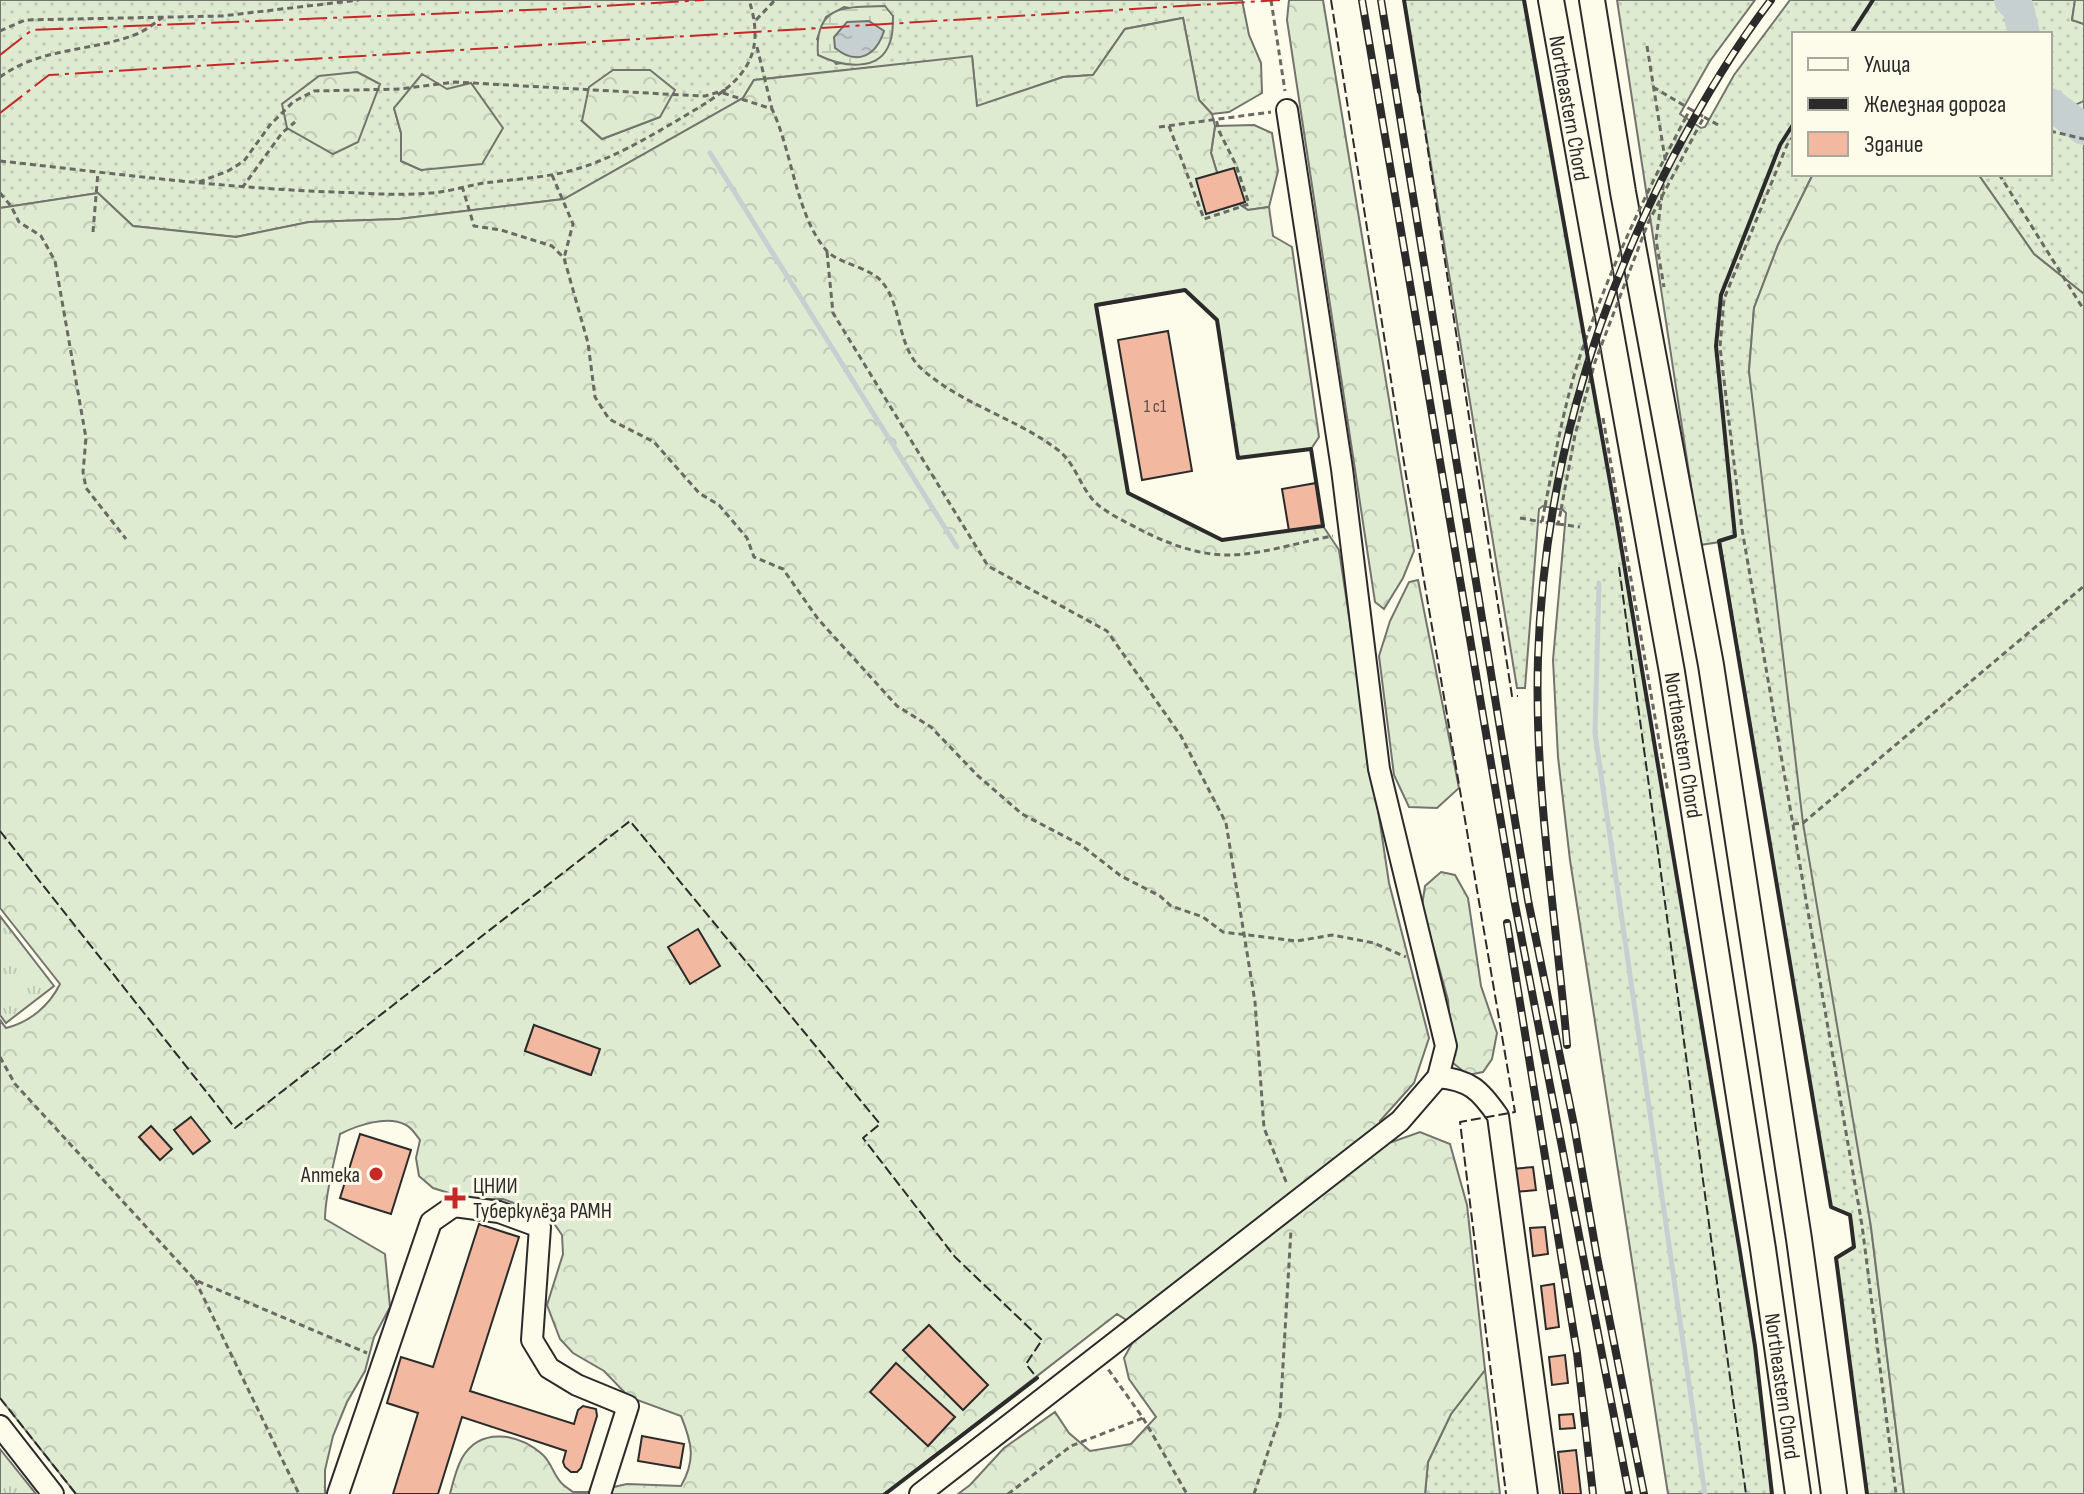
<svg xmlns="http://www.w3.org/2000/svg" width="2084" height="1494" font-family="'Sofia Sans Condensed',sans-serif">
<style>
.grass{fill:url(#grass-dots);stroke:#74746e;stroke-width:2;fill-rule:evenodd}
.forest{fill:url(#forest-crowns);stroke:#74746e;stroke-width:2;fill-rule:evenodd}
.wetland{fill:url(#wetland-marsh);stroke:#74746e;stroke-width:2}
.park{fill:url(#park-tufts);stroke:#74746e;stroke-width:2}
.water{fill:url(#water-ripples);stroke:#74746e;stroke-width:2}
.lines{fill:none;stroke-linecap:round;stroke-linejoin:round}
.stream{stroke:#c7d0d0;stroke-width:5}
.river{stroke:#c7d0d0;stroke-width:32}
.building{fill:#f2b8a0;stroke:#2b2b2b;stroke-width:2}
.minor-casing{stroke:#2b2b2b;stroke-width:24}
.major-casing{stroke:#2b2b2b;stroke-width:28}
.path{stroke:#6a6964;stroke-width:3;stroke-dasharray:6 4;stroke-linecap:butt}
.minor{stroke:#fdfbea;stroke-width:20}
.major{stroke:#fdfbea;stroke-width:24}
.rail-casing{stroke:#2b2b2b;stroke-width:8}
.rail{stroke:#fdfbea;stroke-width:5;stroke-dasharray:15;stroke-linecap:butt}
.path-bridge{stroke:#6a6964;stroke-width:3;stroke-dasharray:6 4;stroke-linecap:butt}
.fence{stroke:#2b2b2b;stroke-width:2;stroke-dasharray:10 4;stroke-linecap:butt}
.wall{stroke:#2b2b2b;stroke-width:4}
.power{stroke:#c62828;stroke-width:2;stroke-dasharray:28 6 4 6;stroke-linecap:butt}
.poi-dot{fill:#c62828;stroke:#fdfbea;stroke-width:3}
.labels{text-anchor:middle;stroke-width:6;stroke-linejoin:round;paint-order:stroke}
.number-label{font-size:18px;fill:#5d4e48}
.street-label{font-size:22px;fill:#2b2b2b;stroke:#fdfbea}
.poi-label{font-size:22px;fill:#2b2b2b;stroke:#fdfbea;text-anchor:end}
</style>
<defs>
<pattern id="grass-dots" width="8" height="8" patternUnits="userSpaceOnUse" patternTransform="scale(2)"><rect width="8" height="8" fill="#deebd1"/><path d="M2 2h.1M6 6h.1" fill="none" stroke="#bfcab4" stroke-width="1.8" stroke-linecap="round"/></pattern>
<pattern id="forest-crowns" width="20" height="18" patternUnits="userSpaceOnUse" patternTransform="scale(2)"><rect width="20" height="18" fill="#deebd1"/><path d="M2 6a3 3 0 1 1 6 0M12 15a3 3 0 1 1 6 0" fill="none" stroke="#bfcab4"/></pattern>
<pattern id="wetland-marsh" width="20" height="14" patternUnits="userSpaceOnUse" patternTransform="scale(2)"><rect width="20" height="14" fill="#deebd1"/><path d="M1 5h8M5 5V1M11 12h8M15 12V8" fill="none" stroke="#bfcab4"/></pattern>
<pattern id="park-tufts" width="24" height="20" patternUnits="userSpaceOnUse" patternTransform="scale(2)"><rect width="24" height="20" fill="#deebd1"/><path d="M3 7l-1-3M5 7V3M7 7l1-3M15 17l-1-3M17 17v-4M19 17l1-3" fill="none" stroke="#bfcab4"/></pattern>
<pattern id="water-ripples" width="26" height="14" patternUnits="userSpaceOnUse" patternTransform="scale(2)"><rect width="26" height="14" fill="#c7d0d0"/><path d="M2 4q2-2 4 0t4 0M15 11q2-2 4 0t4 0" fill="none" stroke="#abb3b3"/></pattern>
</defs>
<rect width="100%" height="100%" fill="#fdfbea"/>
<path class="grass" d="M0,0H1242L1249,35L1261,63L1262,93L1229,112L1212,114L1199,100L1183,18L1125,29L1093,75L1063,77L977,107L972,57L754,80L743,98L564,199L399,219L309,222L236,237L133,226L98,193L0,208ZM844,7L893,16L880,57L836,64L817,39L826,17ZM394,108L421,170L401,161V133ZM660,117L602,139L582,121Z
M1404,0H1524L1614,504L1740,1252L1755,1346L1772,1494H1668L1570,860L1558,757L1553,660L1566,513L1563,510L1543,506L1539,509L1525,688H1517Z
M1617,0H1755L1710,61L1680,114L1701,128L1705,127L1734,75L1790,0H2075L2072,20L2084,24V294L2034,254L1978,174H2050V34H1794V174H1813L1778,245L1754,308L1749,371L1871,1227L1904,1494H1867L1836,1258L1854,1247L1850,1216L1831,1207L1720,542L1700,545Z
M1254,125L1272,133L1278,171L1269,207L1248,210L1227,196L1219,179L1211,153L1215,126Z
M1485,1370L1500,1494H1425L1428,1462L1451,1414Z"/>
<path class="forest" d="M1289,0H1323L1414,551L1403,578L1384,609L1375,602L1287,20Z
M2075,0H2084V24L2072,20Z
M1183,18L1199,100L1212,114L1215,126L1211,153L1219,179L1227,196L1248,210L1269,207L1273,236L1292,247L1319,437L1311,449L1238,458L1217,320L1185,290L1096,306L1128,493L1222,540L1323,526L1339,550L1389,883L1429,1038L1414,1083L1380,1121L1392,1142L1420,1132L1450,1144L1467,1205L1485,1370L1451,1414L1428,1462L1425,1494H958L970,1485L1004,1448L1055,1412L1069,1433L1090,1451L1131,1444L1156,1417L1129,1379L1124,1358L1140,1329L1117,1314L885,1494H450C453,1482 456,1469 462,1458C480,1427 518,1433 542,1454C551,1462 552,1471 559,1480C562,1485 569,1489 573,1492H591L627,1484L681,1486C696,1460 692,1443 681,1416L629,1397L604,1371L573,1353L560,1339L547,1305L563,1254L562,1235L553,1222L538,1212L503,1199H468L433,1188L419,1176L416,1158L420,1140C416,1135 412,1128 406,1125C387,1115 358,1125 340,1134C335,1160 325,1193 325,1219L385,1254L390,1307L374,1337L365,1371L347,1402L333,1436L325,1470V1494H76L0,1398V1020L6,1028C30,1022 49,1006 60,984L0,908V208L98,193L133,226L236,237L309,222L399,219L564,199L743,98L754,80L972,56L977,106L1063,77L1093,75L1125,29ZM534,1025L590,1075L525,1051Z
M613,70H650L675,90L660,117L602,139L582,121L589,87Z
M357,72L380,84L358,142L333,154L287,128L282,104L319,76Z
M422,74L447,89L471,83L503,128L482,164L421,170L401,161V133L394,108Z
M1813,174H1978L2034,254L2084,294V1494H1904L1871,1227L1803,823L1749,371L1754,308L1778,245Z
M1418,580L1459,788L1437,808L1409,807L1394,775L1379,656L1390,621L1409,582Z
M1441,872L1455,875L1468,898L1481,986L1497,1033L1492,1059L1483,1072L1468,1075L1453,1063L1448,1000L1422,906L1425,886Z"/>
<path class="wetland" d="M885,6L893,16C893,24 893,35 890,42C880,74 840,66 818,55C814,4 846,7 885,6Z
M2084,101V132L2067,128L2061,111Z"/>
<path class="park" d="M0,916L54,986L6,1023L0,1015Z
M0,1449L36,1494H0Z"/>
<path class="water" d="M869,21L884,31C876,56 857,66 835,48L834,37L847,22Z"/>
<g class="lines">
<path class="stream" d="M710,153L957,547
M1599,583L1595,733L1705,1494"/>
<path class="river" d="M2010,0L2018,8L2024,34
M2050,104L2084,129"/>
</g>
<path class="building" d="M1234,168L1245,202L1206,214L1196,179Z
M1168,331L1192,471L1142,480L1118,340Z
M1316,483L1323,526L1289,531L1282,489Z
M698,929L720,966L690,984L668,947Z
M534,1025L600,1049L591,1075L525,1051Z
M191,1117L210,1141L193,1154L174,1130Z
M151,1126L172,1149L160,1160L139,1137Z
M360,1134L411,1150L391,1214L340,1198Z
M1533,1167L1536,1190L1515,1192L1512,1169Z
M479,1224L519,1237L470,1391L574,1424L578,1410L583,1406L596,1409L597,1416L581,1468L577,1472H571L565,1467L563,1462L566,1451L462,1417L438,1494H393L418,1413L387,1403L401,1357L433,1367Z
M1545,1227L1548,1254L1533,1256L1530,1228Z
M1554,1284L1559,1327L1546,1329L1541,1286Z
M929,1325L988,1385L963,1410L903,1350Z
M1565,1355L1568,1383L1552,1385L1549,1357Z
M896,1363L955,1417L928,1446L870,1392Z
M1573,1414L1575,1428L1560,1429L1559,1415Z
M642,1436L684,1444L680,1468L638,1461Z
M1576,1450L1581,1494H1563L1558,1452Z"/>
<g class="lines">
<g class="minor-casing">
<path id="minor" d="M1438,1077C1470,1080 1480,1090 1498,1116L1549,1494
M0,1426L53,1494
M338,1494L431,1222L454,1206L499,1212L540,1227L532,1340L549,1368L577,1385L628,1406L600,1494
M920,1494L1400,1121L1438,1077L1446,1046L1379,769L1342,469L1287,110"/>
</g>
<g class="major-casing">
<path id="major" d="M1551,0L1672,672L1763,1249L1798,1494
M1592,0L1623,192L1711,665L1799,1239L1834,1494"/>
</g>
<path class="path" d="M1271,0L1285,91
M756,20L775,0
M0,31L25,20L222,16L359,0
M1647,46L1666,165L1656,240L1664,287
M757,47L772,109
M0,77C41,47 91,52 137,34C146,30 155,23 163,17
M1653,87L1690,109
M723,93L772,109C792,151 796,215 826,250C838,264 871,267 883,283C903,309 897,348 923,370C963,405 1016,418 1058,450C1075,463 1079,484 1093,500C1104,512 1124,521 1139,529C1166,543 1199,556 1231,555C1264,554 1299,542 1333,536
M1704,117L1720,126
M1685,119L1690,109L1704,117L1699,126
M1169,126L1204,219L1249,204L1236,165L1219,131L1216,119
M1159,127L1271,112
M2050,131L2084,139
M1794,135L1787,145L1724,299L1720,347L1742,529L1862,1225L1896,1494
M0,161C111,173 221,188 333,192C365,193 398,196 430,193C448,192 466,186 484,183C515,179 549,178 580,168C618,156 654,134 688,114C737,85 769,62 749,0
M1999,174L2084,310
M552,175L573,224L564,258
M199,182L228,171L244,161L270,125L293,102L314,91L400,89L455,82L682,95L705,96L726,90
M462,186L474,226L501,230L552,246L564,258L588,343L595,397L609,419L654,442L699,493L719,505L747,538L754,557L783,569L818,619L897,706L931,727L977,775L1022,814L1081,845L1121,876L1160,896L1171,906L1203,917L1223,932L1297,941L1332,935L1374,943L1406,957
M242,188L282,133L295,122
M0,193L11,206L19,222L41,236L55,261L86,438L83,472L86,488L126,539
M93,232L98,172
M827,252L833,313L988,566L1107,631L1181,736L1226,823L1255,1002L1264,1128L1287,1184
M1603,418L1668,792
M1545,506L1542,522L1558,524L1561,510
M1520,518L1542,522
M1558,524L1580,527
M1793,824L1803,823L2084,586
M0,1057L15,1084L195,1280L367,1353
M195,1280L299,1494
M1143,1418L1187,1494
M1008,1494L1071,1446L1143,1418L1108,1369
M1254,1494L1280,1416L1291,1230"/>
<use href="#minor" class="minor"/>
<use href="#major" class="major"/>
<g class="rail-casing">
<path id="rail" d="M1362,0L1514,899L1629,1494
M1381,0L1528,900L1574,1125L1597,1257L1644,1494
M1507,923L1577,1353L1593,1494
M1567,1045C1556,916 1534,788 1538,658C1544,480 1591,317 1672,159C1702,102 1732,51 1771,0"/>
</g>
<use href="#rail" class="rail"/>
<path class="path-bridge" d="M1545,506C1555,456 1564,405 1580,356C1608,273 1644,196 1685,119
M1561,510L1575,435L1595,362L1648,223L1699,126"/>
<path class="fence" d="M1331,0L1406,475L1515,1112L1460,1122L1506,1494
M1419,92L1512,696H1518
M1619,567L1746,1494
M0,831L235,1128L630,821L880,1124L863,1138L955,1257L1042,1340L1026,1364L1037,1378
M0,1398L76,1494"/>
<path class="wall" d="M1404,0L1419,92
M1524,0L1614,504L1740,1252L1755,1346L1772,1494
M1851,34L1873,0
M1794,123L1780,145L1721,295L1716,346L1735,536L1719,541L1831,1207L1850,1215L1854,1247L1836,1258L1867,1494
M1185,290L1217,320L1238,458L1311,449L1323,526L1222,540L1128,493L1096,305Z
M885,1494L1037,1378"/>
<path class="power" d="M0,55L32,30L553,9L704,0
M0,113L49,75L1280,0"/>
</g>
<g class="poi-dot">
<circle cx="376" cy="1174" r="8"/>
<path d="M451 1186h8v8h8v8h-8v8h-8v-8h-8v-8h8z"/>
</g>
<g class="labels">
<g class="number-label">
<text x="1155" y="412">1 с1</text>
</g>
<g class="street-label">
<text transform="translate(1570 108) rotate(80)" y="8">Northeastern Chord</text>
<text transform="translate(1684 745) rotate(81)" y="8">Northeastern Chord</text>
<text transform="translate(1783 1386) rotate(82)" y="8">Northeastern Chord</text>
</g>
<g class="poi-label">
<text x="360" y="1182">Аптека</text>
<text x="473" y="1193" text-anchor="start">ЦНИИ<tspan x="473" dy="25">Туберкулёза РАМН</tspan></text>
</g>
</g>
<rect x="1792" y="32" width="260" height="144" fill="#fdfbea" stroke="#a9a89e" stroke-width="2"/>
<rect x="1808" y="58" width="40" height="12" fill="#fdfbea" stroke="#a9a89e" stroke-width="2"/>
<text x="1864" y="72" font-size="24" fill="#2b2b2b">Улица</text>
<rect x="1808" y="98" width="40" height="12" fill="#2b2b2b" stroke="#a9a89e" stroke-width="2"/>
<text x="1864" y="112" font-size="24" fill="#2b2b2b">Железная дорога</text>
<rect x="1808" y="132" width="40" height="24" fill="#f2b8a0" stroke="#a9a89e" stroke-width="2"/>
<text x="1864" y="152" font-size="24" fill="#2b2b2b">Здание</text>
</svg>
